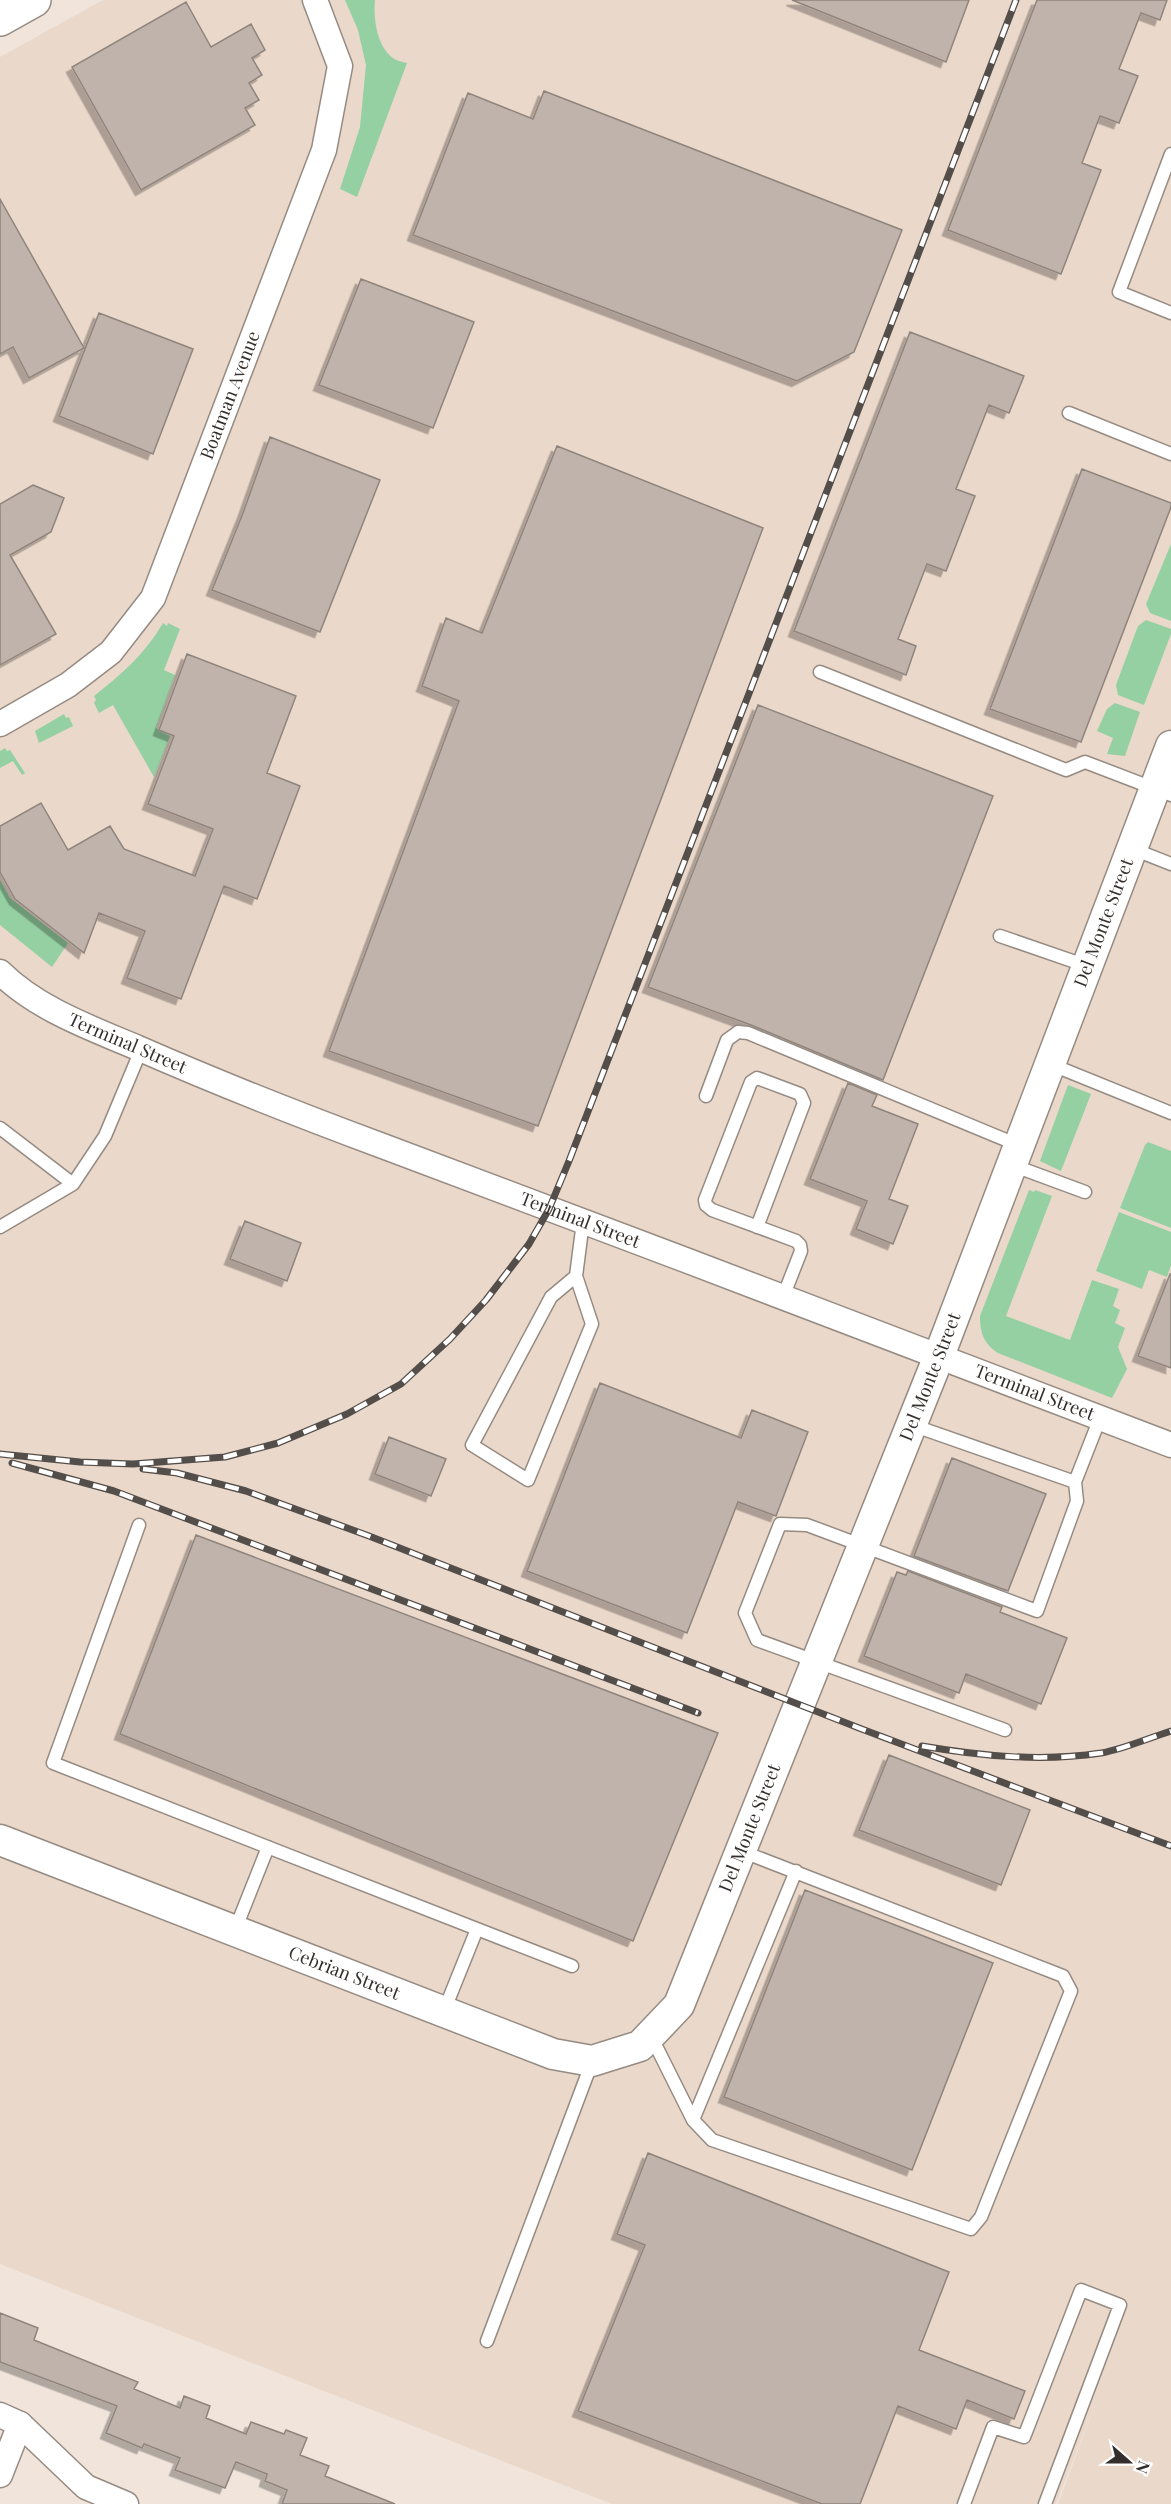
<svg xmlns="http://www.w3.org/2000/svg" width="1171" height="2504" font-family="'Playfair Display',serif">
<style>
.built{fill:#ead8ca}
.green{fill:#94d0a2}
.building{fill:#bfb3ab;stroke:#90857d;stroke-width:1.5;filter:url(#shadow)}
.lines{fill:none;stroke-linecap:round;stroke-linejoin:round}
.service-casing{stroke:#968b82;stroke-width:15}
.minor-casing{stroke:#968b82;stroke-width:27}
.tertiary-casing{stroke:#968b82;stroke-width:33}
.secondary-casing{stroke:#968b82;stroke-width:36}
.service{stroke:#fff;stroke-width:12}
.minor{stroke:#fff;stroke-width:24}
.tertiary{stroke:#fff;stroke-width:30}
.secondary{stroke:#fff;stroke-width:33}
.rail-casing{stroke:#544e4a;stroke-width:7}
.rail{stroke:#fff;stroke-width:4.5;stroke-dasharray:14;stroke-linecap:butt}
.labels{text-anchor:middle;stroke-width:5;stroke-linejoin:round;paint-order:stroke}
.street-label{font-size:18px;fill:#342f2c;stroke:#fff}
</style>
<defs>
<filter id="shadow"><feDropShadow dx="-5.5" dy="5.5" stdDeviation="0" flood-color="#0004"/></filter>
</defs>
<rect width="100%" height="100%" fill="#f0e4db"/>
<path class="built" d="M103,0H1171V2504H1058L1098,2397L1056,2504H612L0,2264V57Z"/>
<path class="green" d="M345,0H375C373,18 377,47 393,58C397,61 403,62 407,63L357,197L340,189L360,127L366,65L358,30Z
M1171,544V621L1150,613L1146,604Z
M1146,620L1171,629V634L1144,705L1118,695L1116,685L1138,626Z
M163,623L167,626L168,623L180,629L164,670L175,675L156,728L170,736L154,777L113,705L99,713L94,703L96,700L94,696C121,675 145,654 163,623Z
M1115,703L1140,712L1125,756L1107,754L1113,738L1097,731L1107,709Z
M64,714L66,718L69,717L73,726L39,743L35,731Z
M5,748L7,751L10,750L25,773L22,775L13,761L0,768V751Z
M0,880L10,898L68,943L52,967L0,925Z
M1068,1085L1091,1094L1061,1171L1040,1161Z
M1148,1142L1171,1151V1228L1120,1208L1145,1145Z
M1029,1190L1034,1192L1035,1190L1052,1196L1006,1316L1070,1340L1092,1280L1119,1289L1113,1306L1120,1310L1115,1323L1125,1328L1118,1347L1127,1369L1112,1398L998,1353C984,1344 980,1333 980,1316Z
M1119,1212L1171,1232V1265L1167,1277L1149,1270L1142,1289L1096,1271Z"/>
<path class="building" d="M792,0H969L946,62Z
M1037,0H1167L1160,20L1141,13L1119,69L1138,76L1119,123L1100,116L1082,163L1101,170L1061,274L948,230Z
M186,2L211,47L251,24L265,50L252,58L262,75L249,83L259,100L245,108L255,125L141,190L72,67Z
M544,91L902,230L854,352L797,381L413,235L468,93L533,119Z
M0,199L84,348L29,378L13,347L0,354Z
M361,279L474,322L433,428L319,385Z
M99,313L193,349L153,454L59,416Z
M910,332L1024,376L1009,413L989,405L956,489L975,496L946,571L927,564L898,639L916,646L906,675L794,631Z
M270,437L380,480L320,632L212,590L243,513Z
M557,446L763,528L538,1126L329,1051L459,701L422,686L446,618L482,633Z
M1082,469L1171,503V507L1081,742L990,709Z
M33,485L64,498L51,532L10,555L56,634L0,665V504Z
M187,654L296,696L267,773L300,786L257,899L224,886L181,999L127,978L145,931L99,913L84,953L15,899L0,872V826L41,803L68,850L110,826L124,849L195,876L213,829L148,804L174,736L159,730Z
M758,705L993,796L883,1080L751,1025L648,987Z
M848,1083L877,1095L872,1106L918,1124L889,1199L908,1206L893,1244L856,1229L867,1201L810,1179Z
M245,1221L301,1243L287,1281L230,1259Z
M1170,1274H1171V1368L1138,1356Z
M600,1383L741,1438L752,1410L808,1432L776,1516L738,1502L687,1633L527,1571Z
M389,1437L446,1459L431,1496L375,1474Z
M952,1458L1046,1494L1008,1591L914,1556Z
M196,1535L718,1733L633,1941L120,1734Z
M908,1571L1002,1607L1000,1612L1067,1638L1041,1704L966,1674L959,1693L864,1656L897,1572L906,1575Z
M889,1755L1030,1810L1001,1885L859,1830Z
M805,1890L993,1963L912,2170L724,2097Z
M648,2153L949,2272L919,2350L1025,2391L1014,2419L967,2400L956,2429L898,2406L860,2504H822L578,2411L645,2245L617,2234Z
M0,2313L38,2328L34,2340L138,2382L134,2389L180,2408L184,2396L210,2406L206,2418L246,2434L251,2422L284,2434L286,2430L307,2438L300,2455L329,2466L325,2476L395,2504H282L287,2490L265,2481L267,2474L236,2462L225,2488L175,2470L180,2458L144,2444L142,2448L106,2433L117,2406L0,2362Z"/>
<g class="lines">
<g class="service-casing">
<path id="service" d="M1171,154L1119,292L1171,313
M1069,413L1171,454
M820,672L1066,770L1085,762L1171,795
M1133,849L1171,864
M1000,936L1087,966
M1050,1064L1171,1113
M706,1096L727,1040L738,1032L748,1033L1018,1145
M0,1128L73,1184
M1012,1165L1085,1192
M0,1227L73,1184L105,1136L141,1050
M757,1227L804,1103L800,1094L757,1078L751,1082L705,1200L706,1205L712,1210L796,1241L800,1245L801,1251L783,1297
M576,1276L551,1297L472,1445L528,1480L592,1324L576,1276L583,1222
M912,1425L1075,1482L1100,1418
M139,1525L53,1763L477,1929
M1005,1730L757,1640L745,1613L780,1524L807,1525L1037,1611L1077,1501L1075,1482
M235,1930L268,1847
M444,2011L477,1929L572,1966
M651,2036L693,2120L712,2140L971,2229L981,2217L1071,1991L1063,1976L741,1851
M693,2120L796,1871
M487,2341L592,2062
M964,2504L993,2427L1024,2437L1081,2290L1120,2305L1045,2504"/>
</g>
<g class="minor-casing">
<g id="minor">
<path id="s1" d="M0,724L68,685L111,652L153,598L324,150L340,66L315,0"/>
<path id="s2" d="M0,972C37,1009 91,1028 138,1048C218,1083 299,1115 380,1145C644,1244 908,1344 1171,1445"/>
<path d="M0,2415L20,2424L86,2487L126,2504"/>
<path d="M0,2475L20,2424"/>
</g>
</g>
<g class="tertiary-casing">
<g id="tertiary">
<path id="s3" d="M0,1840L553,2054L592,2061L640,2046L679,2005L939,1356L1171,746"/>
</g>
</g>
<g class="secondary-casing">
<path id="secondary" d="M0,19L34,0"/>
</g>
<use href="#service" class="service"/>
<use href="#minor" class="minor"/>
<use href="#tertiary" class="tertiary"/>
<use href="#secondary" class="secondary"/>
<g class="rail-casing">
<path id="rail" d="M0,1454L80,1462L133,1464L225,1457L278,1443L347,1414L401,1384L450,1339L486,1300L529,1244L549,1209L569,1161L1016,0
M12,1463L114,1491L698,1713
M143,1469L177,1473L246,1491L369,1536L859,1728L1171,1846
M922,1746C981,1756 1041,1762 1101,1753C1124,1749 1148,1738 1171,1731"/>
</g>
<use href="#rail" class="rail"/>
</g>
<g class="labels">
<g class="street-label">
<text dy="6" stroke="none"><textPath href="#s1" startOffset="418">Boatman Avenue</textPath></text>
<text dy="6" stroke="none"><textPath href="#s3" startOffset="1902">Del Monte Street</textPath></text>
<text dy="6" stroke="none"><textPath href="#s2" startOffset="147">Terminal Street</textPath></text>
<text dy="6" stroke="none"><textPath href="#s2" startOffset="633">Terminal Street</textPath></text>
<text dy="6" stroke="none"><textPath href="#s3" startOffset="1416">Del Monte Street</textPath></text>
<text dy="6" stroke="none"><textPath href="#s2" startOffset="1119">Terminal Street</textPath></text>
<text dy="6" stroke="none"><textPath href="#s3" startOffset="930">Del Monte Street</textPath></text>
<text dy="6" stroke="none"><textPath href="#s3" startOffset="369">Cebrian Street</textPath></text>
</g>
</g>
<g transform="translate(1129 2462) rotate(111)" stroke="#ffffff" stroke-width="4.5" paint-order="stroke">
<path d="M0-4.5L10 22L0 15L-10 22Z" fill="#342f2c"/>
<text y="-9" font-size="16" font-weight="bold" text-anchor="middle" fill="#342f2c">N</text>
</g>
</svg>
